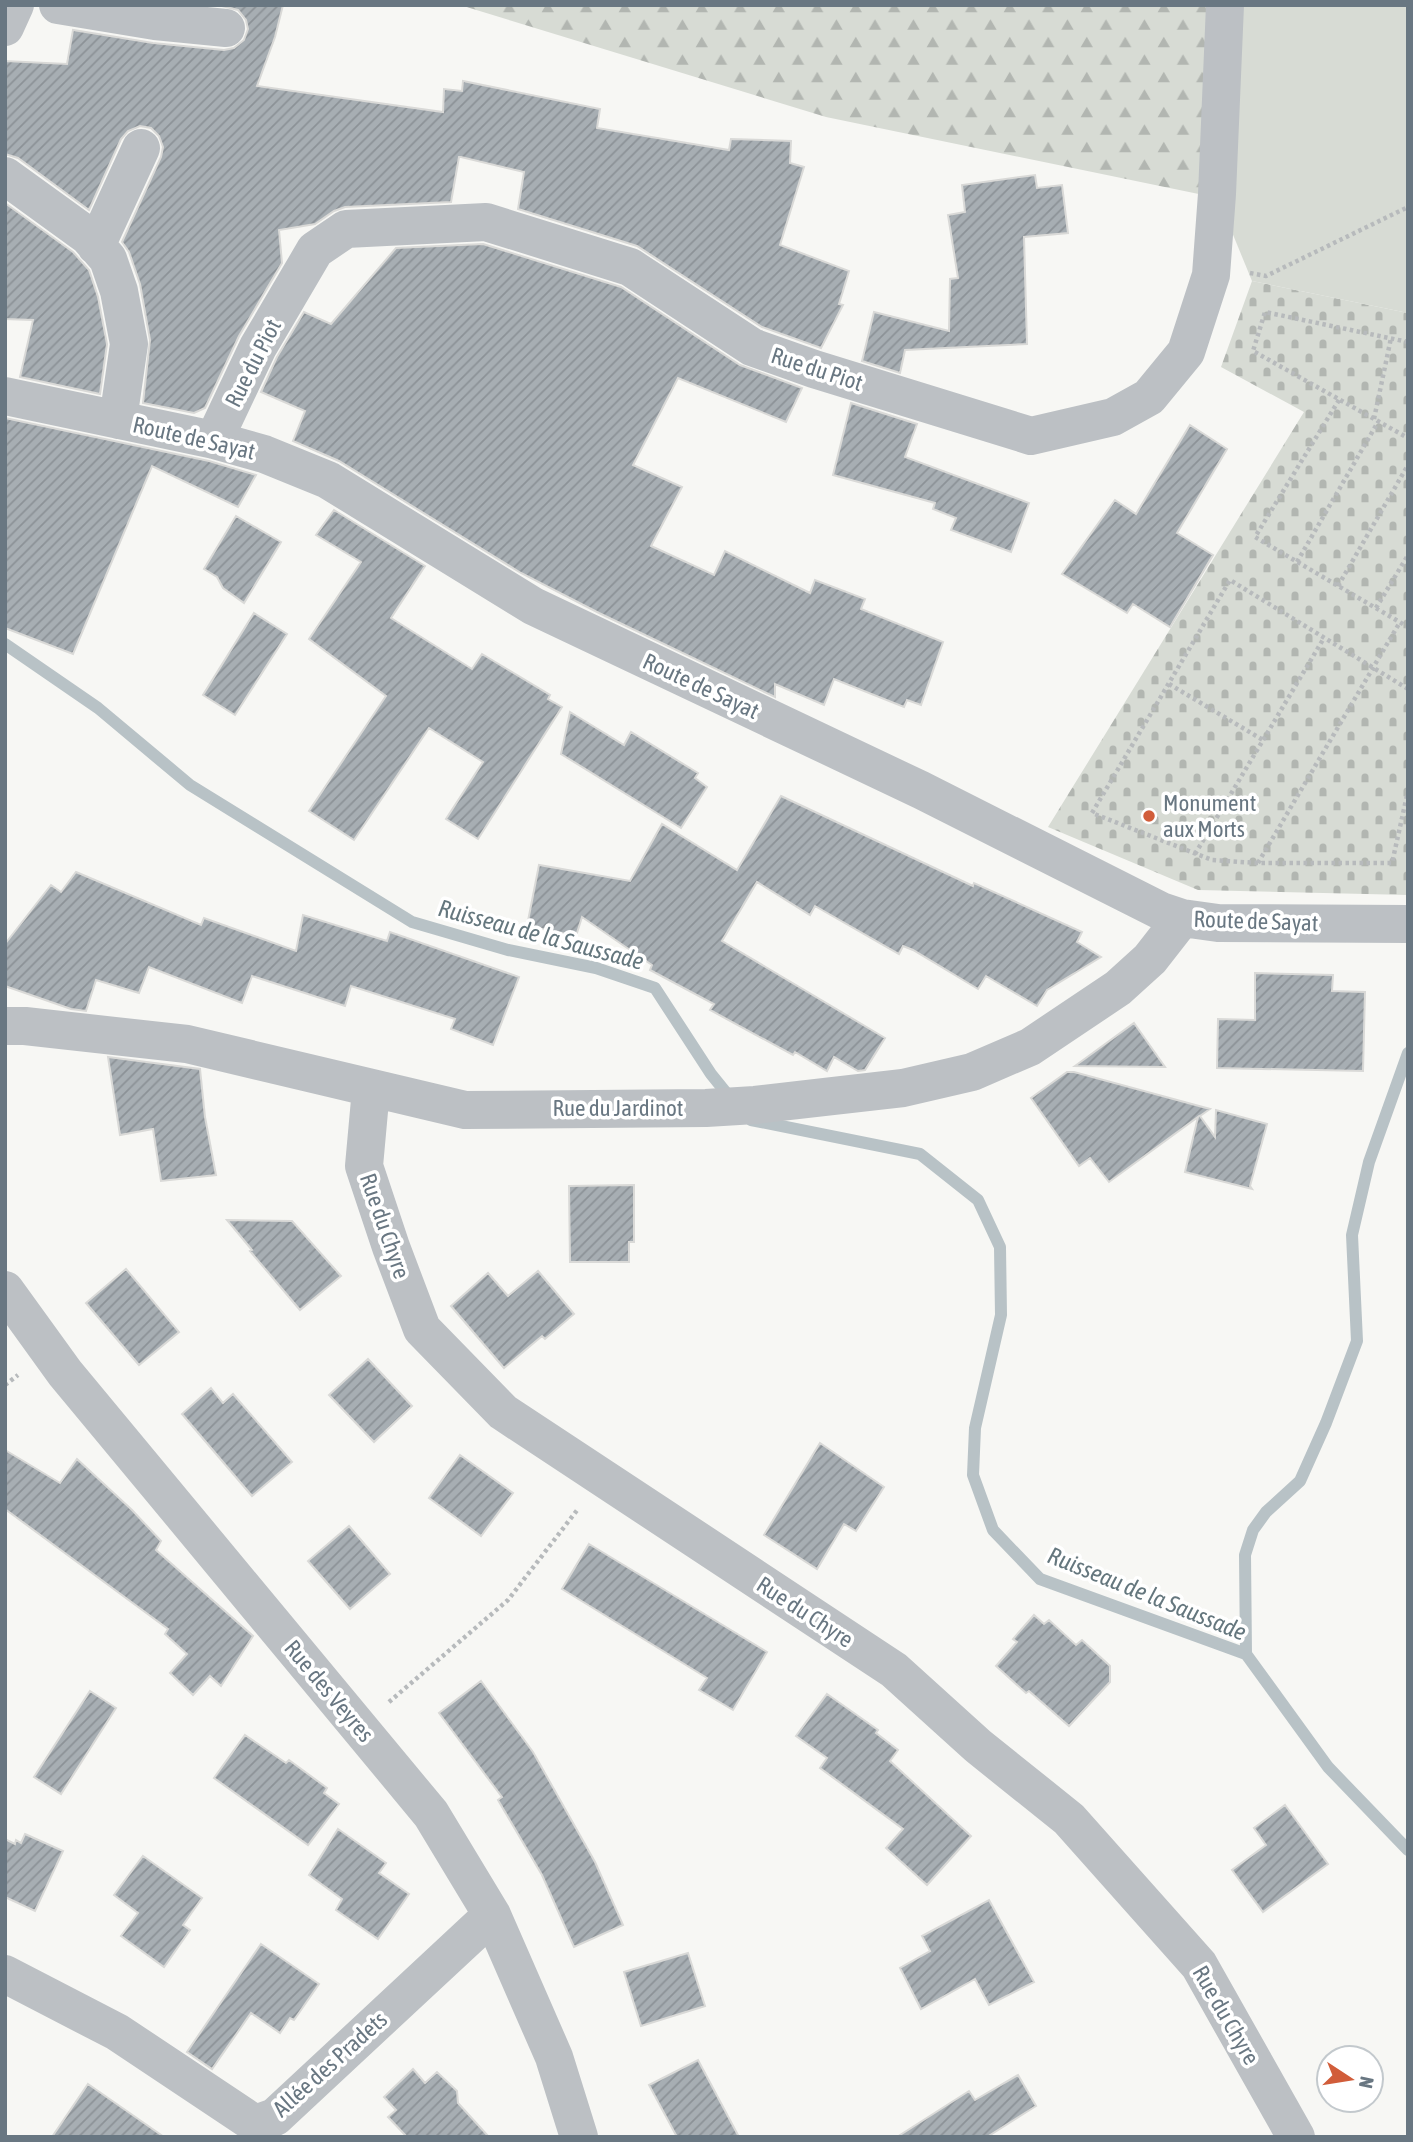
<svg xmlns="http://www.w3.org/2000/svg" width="1413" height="2142" font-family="'Asap Condensed',sans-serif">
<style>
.forest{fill:url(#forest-firs)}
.cemetery{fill:url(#cemetery-stones)}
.garden{fill:#d7dbd4}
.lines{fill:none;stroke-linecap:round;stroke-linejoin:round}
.stream{stroke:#b8c2c6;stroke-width:12}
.building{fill:url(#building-hatch);stroke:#d9d9d7;stroke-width:2}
.path{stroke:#b7babc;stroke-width:4.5;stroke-dasharray:3.5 3.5;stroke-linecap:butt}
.minor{stroke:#bcc0c4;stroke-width:38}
.poi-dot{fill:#d15d3a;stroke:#fff;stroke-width:2.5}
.labels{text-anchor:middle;stroke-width:7;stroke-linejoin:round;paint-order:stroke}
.street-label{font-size:23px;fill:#697782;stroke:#fff}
.poi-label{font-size:23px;fill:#697782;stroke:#fff;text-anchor:start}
.water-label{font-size:24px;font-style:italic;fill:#65777e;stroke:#fff}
</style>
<defs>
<pattern id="forest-firs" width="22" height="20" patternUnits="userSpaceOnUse" patternTransform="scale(1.75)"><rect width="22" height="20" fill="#d7dbd4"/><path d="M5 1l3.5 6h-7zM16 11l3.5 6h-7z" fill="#b2b6b1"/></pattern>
<pattern id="cemetery-stones" width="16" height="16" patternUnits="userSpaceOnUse" patternTransform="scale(1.75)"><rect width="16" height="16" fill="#d7dbd4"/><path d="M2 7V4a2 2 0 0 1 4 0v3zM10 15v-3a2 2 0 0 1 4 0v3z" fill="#b2b6b1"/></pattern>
<pattern id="building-hatch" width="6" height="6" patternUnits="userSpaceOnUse" patternTransform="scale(1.75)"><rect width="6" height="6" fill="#a7aeb3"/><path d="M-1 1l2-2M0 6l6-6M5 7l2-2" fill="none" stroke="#8c9297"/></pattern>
</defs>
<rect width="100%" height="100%" fill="#f7f7f4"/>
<path class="forest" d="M460,5H1218V198L826,117Z"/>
<path class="cemetery" d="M1252,281L1408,313V895L1198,890L1048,827L1304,412L1221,367Z"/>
<path class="garden" d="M1240,5H1408V313L1252,281L1227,220Z"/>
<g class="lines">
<path class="stream" d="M5,644L98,708L190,785L412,922L508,950L596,968L655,988L711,1074L732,1100
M751,1120L920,1154L978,1200L1000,1247L1001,1315L975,1428L973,1475L993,1530L1040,1579L1246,1654L1328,1767L1408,1850
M1246,1654L1245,1555L1253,1530L1266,1512L1300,1481L1326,1423L1357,1341L1352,1235L1369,1162L1408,1053"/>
</g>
<path class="building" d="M218,5H283L275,37L257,86L443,112L444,89L462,91L463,81L600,109L597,128L729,150L731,139L791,141L790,163L804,167L780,245L849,271L839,304L843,305L821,348L762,327L637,246L518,209L524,172L461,157H459L451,202L345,207L334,211L315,224L279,230L282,263L239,336L205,408L194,413L143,403L150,340L140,284L129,252L122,242L161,157L163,147L159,136L151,128L140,126L128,131L121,139L89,210L18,158L5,154V61L67,64L73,30L153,43L224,50L234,48L244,40L248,29L246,20L238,10Z
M1035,175L1037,188L1062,185L1068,233L1024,237L1027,344L905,350L900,373L862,361L874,312L949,331L950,279L958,278L948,215L965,212L962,185Z
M5,203L73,252L89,270L98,297L107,344L100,394L20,377L33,320L5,319Z
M483,244L621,287L740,365L802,388L786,422L678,378L633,465L682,487L651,546L714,575L725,551L810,593L815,580L865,599L861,609L943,642L921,705L907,700L904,707L834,679L824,705L775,684V697L599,613L521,573L339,461L293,441L305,411L261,392L277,357L304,312L331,324L396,248Z
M851,403L917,424L905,457L1029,503L1011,552L951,530L956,518L933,509L935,503L833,475Z
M5,418L209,461L256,475L238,507L152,466L73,654L5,628Z
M1190,425L1227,449L1177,533L1213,555L1170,627L1133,604L1127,613L1062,574L1115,500L1136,514Z
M334,510L425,566L391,618L472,669L482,654L550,695L548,699L562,707L478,839L446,819L483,762L429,728L354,840L309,811L386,696L309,639L361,562L316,535Z
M236,516L281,542L244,603L223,588L217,577L204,569Z
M254,613L287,634L235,715L203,695Z
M570,712L624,745L631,732L698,773L695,778L707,787L681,828L561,754Z
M781,796L973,886L974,883L1082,932L1077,942L1101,957L1047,990L1037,1006L986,976L978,989L913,950L903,946L899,954L815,906L810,915L757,882L722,941L885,1038L865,1070L858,1071L834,1057L827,1071L795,1052L793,1055L710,1010L714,1004L650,970L652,965L582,917L576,936L527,926L539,865L630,881L662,824L737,870Z
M76,872L201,925L204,918L296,951L303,915L387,941L390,932L519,977L493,1045L451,1029L455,1019L351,986L345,1006L252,976L242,1003L149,967L139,993L96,980L86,1011L71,1009L5,986V944L51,885L61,892Z
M1255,973L1333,975L1332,991L1365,992L1363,1071L1217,1068L1218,1019L1255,1020Z
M1134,1023L1165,1067L1075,1066Z
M108,1057L200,1069L205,1117L216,1175L161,1181L153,1129L120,1135Z
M1067,1072H1074L1210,1109L1200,1116L1215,1137L1216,1110L1267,1124L1250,1186L1252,1189L1185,1172L1198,1117L1109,1182L1090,1158L1079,1166L1031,1098Z
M634,1185V1242H629V1262H570L569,1186Z
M227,1220L292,1221L341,1276L300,1310L250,1251L252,1250Z
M126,1269L179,1332L139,1365L86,1303Z
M538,1271L574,1314L545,1339L542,1336L504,1368L451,1306L488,1273L508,1296Z
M368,1359L412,1406L374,1442L329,1395Z
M211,1388L223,1403L233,1394L292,1462L252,1496L182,1414Z
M820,1443L884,1487L856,1531L844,1524L817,1569L764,1535Z
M5,1450L60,1483L77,1459L132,1510L161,1541L156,1550L253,1636L221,1686L210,1676L193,1695L170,1673L187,1654L165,1634L168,1629L5,1509Z
M460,1455L513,1493L481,1536L429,1498Z
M349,1526L390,1574L350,1609L308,1561Z
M589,1544L767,1652L733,1710L699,1690L707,1678L562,1589Z
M1034,1615L1044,1624L1049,1620L1076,1645L1082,1640L1110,1666V1682L1069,1726L1029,1691L1026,1693L996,1666L1017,1642L1013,1639Z
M481,1681L533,1752L595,1862L623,1925L574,1947L542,1875L498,1800L502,1797L439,1713Z
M90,1691L116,1708L61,1794L34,1777Z
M827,1694L878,1730L876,1733L898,1750L890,1761L971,1836L927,1885L886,1848L903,1829L820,1768L827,1758L796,1736Z
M245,1735L286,1763L289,1760L327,1788L324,1793L339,1804L308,1845L214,1778Z
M1285,1805L1328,1864L1263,1912L1232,1870L1266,1845L1254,1828Z
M338,1829L386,1863L379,1873L409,1894L378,1939L336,1910L342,1899L309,1875Z
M25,1834L63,1851L35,1911L5,1897V1839L15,1844L16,1840L21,1843Z
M143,1856L202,1898L183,1925L190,1930L164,1967L121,1936L138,1913L114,1895Z
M989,1900L1034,1982L989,2005L975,1979L921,2009L900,1968L930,1951L922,1936Z
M261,1944L319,1984L294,2020L290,2018L280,2033L251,2013L212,2069L187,2052Z
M688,1953L705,2006L641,2026L624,1972Z
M698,2060L739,2137H677L649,2085Z
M413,2069L425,2083L437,2072L457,2091L458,2103L489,2137H407L388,2117L396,2110L384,2097Z
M1018,2075L1036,2106L987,2137H897L969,2091L975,2100Z
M88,2084L164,2137H52Z"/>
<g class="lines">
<path class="path" d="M1250,273L1266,276L1408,207
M1408,342L1265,312L1253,351L1408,438
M1339,400L1255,537L1408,627
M1374,419L1391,338
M1297,562L1378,422
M1338,586L1408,465
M1376,608L1408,555
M1169,684L1263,740
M1408,689L1230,580L1092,813L1212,860L1257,863H1392L1408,791
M1195,854L1324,638
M1258,863L1400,622
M5,1385L18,1375
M389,1702L508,1600L578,1509"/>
<path class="minor" d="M58,5L155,21L226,28
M5,27L15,5
M5,176L88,236L108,259L119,291L129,344L118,420
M96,246L141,148
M5,396L214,440L264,454L328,480L533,606L921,790L1161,911L1182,918L1218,923L1408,924
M214,440L258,347L315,250L346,229L486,222L630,267L752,347L814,369L1031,436L1113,417L1149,397L1186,352L1211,275L1217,194L1225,5
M5,1026H25L187,1044L465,1110L706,1108L755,1105L903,1088L972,1072L1030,1047L1118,988L1150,959L1182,918
M371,1089L364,1166L391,1247L422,1329L503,1412L894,1670L978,1746L1069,1819L1199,1965L1296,2137
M5,1290L65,1373L431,1814L492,1915L554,2057L579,2137
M5,1974L117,2032L255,2124L275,2117L492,1915"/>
</g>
<circle class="poi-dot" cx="1149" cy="816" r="7"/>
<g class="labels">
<g class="street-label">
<text transform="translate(253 363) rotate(-63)" y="8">Rue du Piot</text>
<text transform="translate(817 369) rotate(18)" y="8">Rue du Piot</text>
<text transform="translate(194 438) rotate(13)" y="8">Route de Sayat</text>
<text transform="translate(701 686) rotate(25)" y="8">Route de Sayat</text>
<text transform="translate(1256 921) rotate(2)" y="8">Route de Sayat</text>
<text x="618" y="1116">Rue du Jardinot</text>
<text transform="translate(385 1226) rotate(71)" y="8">Rue du Chyre</text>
<text transform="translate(805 1612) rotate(33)" y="8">Rue du Chyre</text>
<text transform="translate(329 1691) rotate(50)" y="8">Rue des Veyres</text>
<text transform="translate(1226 2015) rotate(60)" y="8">Rue du Chyre</text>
<text transform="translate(330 2064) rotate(-42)" y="8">Allée des Pradets</text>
</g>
<g class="poi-label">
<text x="1163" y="811">Monument<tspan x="1163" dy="26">aux Morts</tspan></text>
</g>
<g class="water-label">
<text transform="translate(541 935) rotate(15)" y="8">Ruisseau de la Saussade</text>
<text transform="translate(1147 1594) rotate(22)" y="8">Ruisseau de la Saussade</text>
</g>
</g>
<rect width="1413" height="2142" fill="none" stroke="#697782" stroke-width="14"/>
<g transform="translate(1350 2079) rotate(102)"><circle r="33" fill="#ffffff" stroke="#c3c9cd" stroke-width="2"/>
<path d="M0-5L12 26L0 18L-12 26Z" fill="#d15d3a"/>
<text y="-10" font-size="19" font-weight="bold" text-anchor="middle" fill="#697782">N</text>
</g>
</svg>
